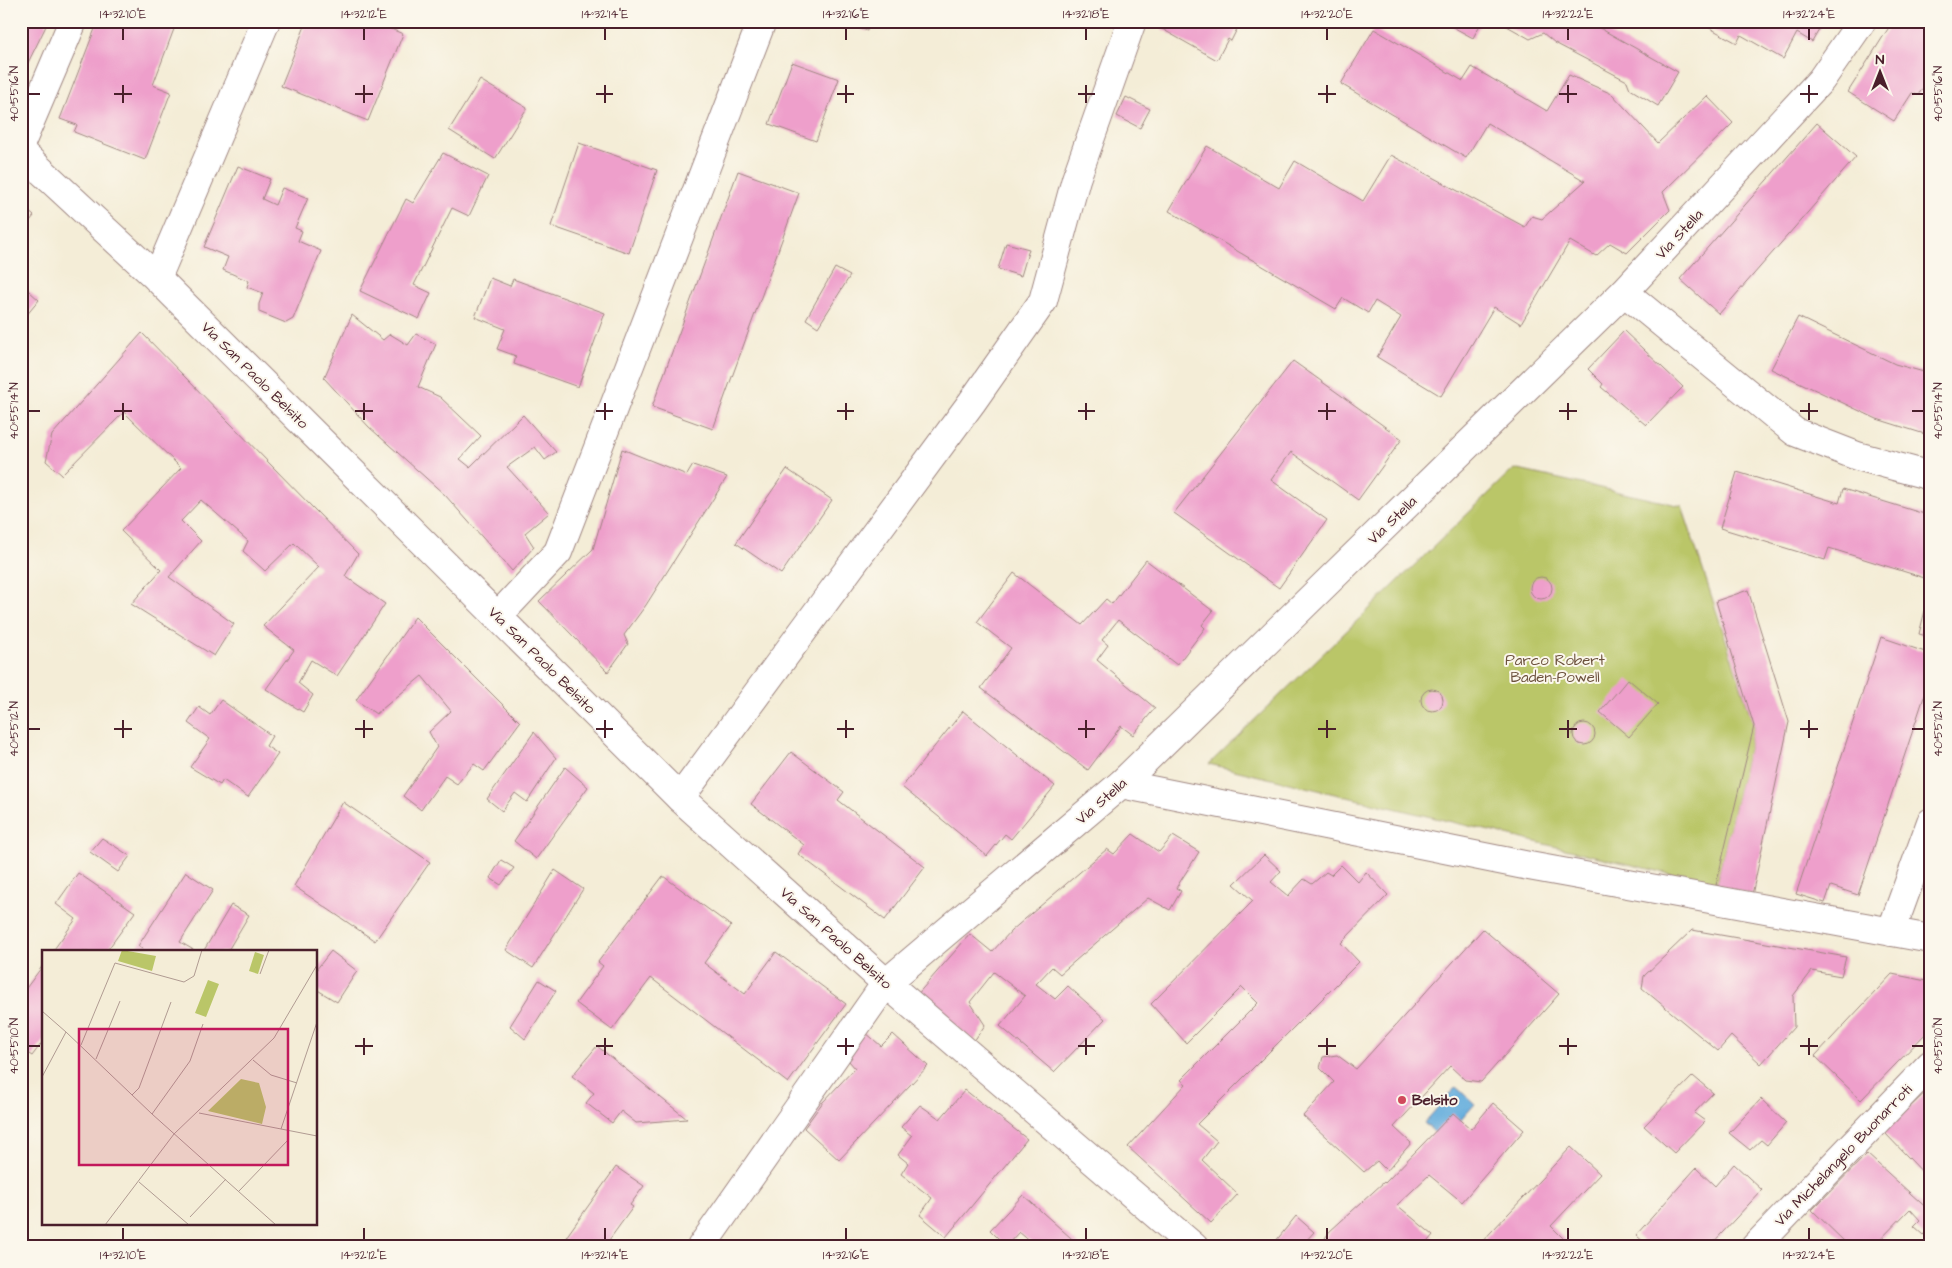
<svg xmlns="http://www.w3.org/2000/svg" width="1952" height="1268" font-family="'Architects Daughter',sans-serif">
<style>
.green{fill:#bac668;stroke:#82724a}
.water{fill:#66aedd;stroke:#586684}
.building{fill:#ee9fcb}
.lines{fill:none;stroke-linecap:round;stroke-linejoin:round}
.minor-casing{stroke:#9f8681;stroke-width:30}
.tertiary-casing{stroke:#9f8681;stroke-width:30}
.secondary-casing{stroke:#9f8681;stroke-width:30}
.minor{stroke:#fff;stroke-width:28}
.tertiary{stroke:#fff;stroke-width:28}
.secondary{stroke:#fff;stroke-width:28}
.ticks{fill:none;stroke:#4a1f2b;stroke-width:2}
.poi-dot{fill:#d1495b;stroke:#fbf7ec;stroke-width:2}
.labels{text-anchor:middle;stroke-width:4;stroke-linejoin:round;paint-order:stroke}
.street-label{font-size:15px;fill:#4a1f2b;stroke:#fbf7ec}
.park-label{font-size:15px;fill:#6c513d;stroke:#fbf7ec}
.poi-label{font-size:15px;font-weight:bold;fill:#4a1f2b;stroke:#fbf7ec;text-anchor:start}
.inset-road{fill:none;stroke:#b09b92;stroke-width:1}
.view{fill:#c2185b;fill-opacity:0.15;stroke:#c2185b;stroke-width:2.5}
.inset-edge{fill:none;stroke:#4a1f2b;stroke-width:2.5}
.neatline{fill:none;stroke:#4a1f2b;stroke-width:2}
.ticks-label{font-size:12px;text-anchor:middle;fill:#4a1f2b}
</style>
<rect width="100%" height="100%" fill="#fbf7ec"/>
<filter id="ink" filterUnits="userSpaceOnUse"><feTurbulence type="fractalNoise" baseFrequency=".02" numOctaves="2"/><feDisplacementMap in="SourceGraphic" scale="10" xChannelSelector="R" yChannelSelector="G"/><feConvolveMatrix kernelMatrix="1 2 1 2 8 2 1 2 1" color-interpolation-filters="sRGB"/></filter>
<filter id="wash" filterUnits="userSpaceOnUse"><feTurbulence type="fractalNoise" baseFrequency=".0096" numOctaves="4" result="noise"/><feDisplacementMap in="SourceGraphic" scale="20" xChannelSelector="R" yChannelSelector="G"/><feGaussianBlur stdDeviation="1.12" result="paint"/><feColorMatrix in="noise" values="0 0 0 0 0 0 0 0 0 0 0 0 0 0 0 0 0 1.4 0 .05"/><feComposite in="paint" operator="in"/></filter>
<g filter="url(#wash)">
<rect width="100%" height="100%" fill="#f4edd7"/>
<path class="green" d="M1514,469L1682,506L1754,726L1716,885L1209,764Z"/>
<path class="water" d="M1456,1087L1475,1104L1443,1140L1424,1123Z"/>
<g id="blocks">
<path class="building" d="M21,21H44L47,24L21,77Z
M98,21H177L153,85L171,92L145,160L74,132L77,125L60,119Z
M307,21H372L403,34L368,121L281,86Z
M838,21H870L867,31Z
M1167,21H1194L1199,24L1201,21H1241L1231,41L1228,39L1217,60L1162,29Z
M1442,21H1482L1473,38Z
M1498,21H1587L1678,72L1658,106L1630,89L1627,81L1555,43L1543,33L1530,39Z
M1697,21H1819L1823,23L1812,42L1797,33L1783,59L1741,35L1737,43Z
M1893,21H1931V77L1918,95L1912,93L1894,121L1848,92Z
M1374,29L1463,81L1472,67L1547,111L1569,75L1612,94L1658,143L1707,96L1733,123L1663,192L1670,210L1627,253L1610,243L1596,256L1570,241L1521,324L1494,307L1441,396L1377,357L1401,317L1375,301L1368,313L1343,298L1336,309L1169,211L1207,146L1279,188L1295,161L1363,201L1391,155L1525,227L1532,216L1542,219L1585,181L1487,123L1466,158L1341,84Z
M792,62L839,79L816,141L769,124Z
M480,80L527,108L495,159L449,130Z
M1126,97L1150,109L1140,128L1117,116Z
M1817,123L1856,157L1719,314L1680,279Z
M579,143L657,170L629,253L551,226Z
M443,153L488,176L469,216L452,208L414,285L431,293L419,319L360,291L406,199L413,203Z
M238,166L270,179L262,199L275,205L282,188L308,198L295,228L302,231L298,241L321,251L293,319L286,323L259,312V304L263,293L247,287L249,281L223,270L228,257L204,247Z
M738,171L799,193L713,429L652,407Z
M21,205L34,216L21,232Z
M1006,243L1029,249L1021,276L998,269Z
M835,268L850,276L818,327L806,319Z
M490,278L510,286L513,279L605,313L578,387L514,364L516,356L497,349L505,329L475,317Z
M21,284L39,300L21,322Z
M352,315L383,340L390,334L408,345L416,334L436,344L418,387L440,397L481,436L460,459L470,467L523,415L556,452L545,460L535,447L507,467L549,513L525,533L534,547L512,571L445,495L369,427L324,378Z
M1798,317L1895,364L1931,374V436L1877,419L1771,369Z
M1624,331L1683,387L1646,425L1601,387L1603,384L1588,369Z
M142,333L358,554L345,576L385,604L337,676L311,660L298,683L313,695L303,712L266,689L294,650L263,626L319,567L294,543L265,571L243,551L248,541L201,500L181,521L201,541L169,577L234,624L214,656L131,604L161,570L121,531L181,468L124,412L62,475L46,461L52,435Z
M1293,361L1402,439L1358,500L1291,452L1271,480L1327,520L1279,588L1174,513Z
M622,449L687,475L693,465L727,477L646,605L624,635L628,644L608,672L539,601L593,549Z
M787,469L832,500L781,574L736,543Z
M1737,472L1839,503L1843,489L1931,516V580L1829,548L1825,560L1720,528Z
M1146,560L1213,611L1202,625L1205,628L1177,665L1118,620L1102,640L1108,645L1097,660L1155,708L1133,735L1121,726L1088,770L981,688L1011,648L977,622L1014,573L1082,625L1106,599L1112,604Z
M1530 588a11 11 0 1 1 22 0a11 11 0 1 1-22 0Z
M1748,590L1789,722L1752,895L1716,885L1754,726L1716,601Z
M1929,595L1931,596V637L1919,634Z
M415,617L520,722L484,771L474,764L457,784L445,776L421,810L403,796L437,747L429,732L451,711L422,676L376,714L356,700Z
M1881,637L1931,654V676L1858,895L1831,886L1825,903L1796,894Z
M1628,679L1658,704L1629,737L1600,712Z
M1421 700a11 11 0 1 1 22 0a11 11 0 1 1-22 0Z
M221,700L272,736L266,746L278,754L248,797L223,780L220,785L190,767L210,739L188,723L199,707L210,715Z
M963,711L1055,786L1011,839L1005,834L987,856L902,787Z
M1573 734a11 11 0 1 1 22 0a11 11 0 1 1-22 0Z
M534,732L556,758L527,802L515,793L502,811L487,799Z
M791,752L844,792L838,800L925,867L885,920L798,854L804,845L751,804Z
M565,767L588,787L536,859L514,841Z
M343,802L430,862L375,941L294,886Z
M1133,834L1159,852L1173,836L1199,852L1176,888L1181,891L1170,910L1148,898L1060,974L1052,967L1036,984L1055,999L1068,986L1105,1019L1054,1072L1000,1026L1025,996L994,972L970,1002L985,1025L974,1041L916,996L970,934L992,952L1011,931L1107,849L1114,854Z
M102,838L130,856L118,872L90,852Z
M1264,855L1281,871L1271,882L1288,896L1304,879L1312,884L1326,872L1331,875L1341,865L1358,882L1366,872L1388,895L1341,943L1359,962L1197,1124L1217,1141L1202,1160L1238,1194L1211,1223L1128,1147L1186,1084L1181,1080L1258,1003L1242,987L1186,1043L1151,1004L1253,901L1234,884Z
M501,860L514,868L501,885L490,878Z
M555,870L583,889L533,968L506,950Z
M186,872L213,890L180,942L197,952H146L138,946Z
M78,873L135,912L106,952H52L76,919L56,904Z
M663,876L731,926L704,963L745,994L776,952L846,1004L788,1083L651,978L612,1030L576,1003L603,966L598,962Z
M231,905L249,915L227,952H203Z
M1483,929L1559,994L1481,1082L1465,1080L1450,1066L1394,1127L1411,1143L1387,1171L1377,1161L1364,1172L1303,1116L1334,1082L1320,1068L1323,1057L1337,1055L1356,1069Z
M1692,930L1846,957L1841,976L1812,971L1793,996L1794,1027L1761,1064L1731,1036L1718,1051L1642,988L1644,976Z
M331,951L357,971L337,1002L316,989V970Z
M44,964V1040L32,1056L21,1049V995Z
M1892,974L1931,982V1028L1861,1100L1815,1056Z
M539,980L556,991L525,1039L510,1026Z
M865,1032L881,1046L893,1034L928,1066L839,1160L804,1128L823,1102L855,1068L843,1054Z
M597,1046L687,1119L636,1123L621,1111L612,1123L586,1103L594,1093L572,1076Z
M1693,1076L1713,1093L1694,1113L1705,1121L1674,1153L1644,1126Z
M1931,1087V1181L1884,1132Z
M965,1090L1027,1139L946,1237L920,1215L932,1198L901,1174L908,1163L898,1155L912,1136L901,1127L920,1105L940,1119Z
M1761,1099L1786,1123L1767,1145L1761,1140L1750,1150L1729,1133Z
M1493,1103L1524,1130L1462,1202L1429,1175L1397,1205L1433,1235L1423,1247H1320L1329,1232L1384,1182L1385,1183L1453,1113L1471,1129Z
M1571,1147L1600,1174L1551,1226L1572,1247H1477Z
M1867,1154L1931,1212V1228L1924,1235L1914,1226L1920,1220L1910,1209L1873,1247H1850L1812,1210Z
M1734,1164L1762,1190L1709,1247H1649L1636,1235L1696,1168L1715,1186Z
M616,1167L644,1186L630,1205L633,1207L604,1247H559Z
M1023,1195L1081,1247H1037L1019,1232L1006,1246L990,1230Z
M1296,1216L1314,1232L1305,1242L1310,1247H1271Z"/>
</g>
</g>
<g filter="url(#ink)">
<use href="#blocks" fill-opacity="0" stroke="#9f8681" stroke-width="1"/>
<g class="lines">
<g class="minor-casing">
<path id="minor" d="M21,143L73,21
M157,278L266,21
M1624,292L1795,432L1857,456L1931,476
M498,616L558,552L762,21
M1121,784L1529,866L1931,939
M680,798L972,402L1043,301L1076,179L1132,21
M1891,932L1931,822
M701,1247L886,983
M1755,1247L1931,1064"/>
</g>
<g class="tertiary-casing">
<path id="tertiary" d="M886,983L1121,784L1624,292L1821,80L1862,21"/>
</g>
<g class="secondary-casing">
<path id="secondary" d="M21,152L157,278L680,798L886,983L1194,1247"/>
</g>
<use href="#minor" class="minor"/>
<use href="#tertiary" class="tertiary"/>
<use href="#secondary" class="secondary"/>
</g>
</g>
<path class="ticks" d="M123,28V40M364,28V40M605,28V40M846,28V40M1086,28V40M1327,28V40M1568,28V40M1809,28V40M123,85V103M364,85V103M605,85V103M846,85V103M1086,85V103M1327,85V103M1568,85V103M1809,85V103M28,94H40M114,94H132M355,94H373M596,94H613M837,94H854M1078,94H1095M1318,94H1336M1559,94H1577M1800,94H1818M1912,94H1924M123,403V420M364,403V420M605,403V420M846,403V420M1086,403V420M1327,403V420M1568,403V420M1809,403V420M28,411H40M114,411H132M355,411H373M596,411H613M837,411H854M1078,411H1095M1318,411H1336M1559,411H1577M1800,411H1818M1912,411H1924M123,720V738M364,720V738M605,720V738M846,720V738M1086,720V738M1327,720V738M1568,720V738M1809,720V738M28,729H40M114,729H132M355,729H373M596,729H613M837,729H854M1078,729H1095M1318,729H1336M1559,729H1577M1800,729H1818M1912,729H1924M364,1038V1055M605,1038V1055M846,1038V1055M1086,1038V1055M1327,1038V1055M1568,1038V1055M1809,1038V1055M28,1046H40M355,1046H373M596,1046H613M837,1046H854M1078,1046H1095M1318,1046H1336M1559,1046H1577M1800,1046H1818M1912,1046H1924M123,1228V1240M364,1228V1240M605,1228V1240M846,1228V1240M1086,1228V1240M1327,1228V1240M1568,1228V1240M1809,1228V1240"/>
<circle class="poi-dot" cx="1402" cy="1100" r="5"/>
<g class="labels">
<g class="street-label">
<text transform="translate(1679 234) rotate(-47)" y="5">Via Stella</text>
<text transform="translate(255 375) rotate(45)" y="5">Via San Paolo Belsito</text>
<text transform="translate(1392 520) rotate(-44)" y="5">Via Stella</text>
<text transform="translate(542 660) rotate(45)" y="5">Via San Paolo Belsito</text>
<text transform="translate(1101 801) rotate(-41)" y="5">Via Stella</text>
<text transform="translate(836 938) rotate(42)" y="5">Via San Paolo Belsito</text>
<text transform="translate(1843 1155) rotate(-46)" y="5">Via Michelangelo Buonarroti</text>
</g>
<g class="park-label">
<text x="1555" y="665">Parco Robert<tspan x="1555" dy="17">Baden-Powell</tspan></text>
</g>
<g class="poi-label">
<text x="1412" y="1105">Belsito</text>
</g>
</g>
<g transform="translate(42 950)">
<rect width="275" height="275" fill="#f4edd7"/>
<path d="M80,0L114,6L110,21L76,11ZM213,2L222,5L216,24L207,21ZM166,30L177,34L164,67L153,63ZM199,129L217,133L224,157L220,174L166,161Z" fill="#bac668"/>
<path class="inset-road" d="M218,24L227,0M0,61L24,82M39,95L73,13L142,32L152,26L160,0M54,109L78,51M211,110L229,125L255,133M0,127L24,82L110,164L234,275M90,145L97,138L129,52M157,163L275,186M110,164L148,111L161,74M239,179L275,72M97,232L147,275M197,241L246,190M148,267L184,229M63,275L132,184L232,88L275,15"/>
<path class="view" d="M37,79H246V215H37Z"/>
<rect width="275" height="275" class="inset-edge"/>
</g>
<rect width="1952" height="1268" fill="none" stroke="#fbf7ec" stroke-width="55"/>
<g transform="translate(1880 72)" stroke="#fbf7ec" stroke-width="4" paint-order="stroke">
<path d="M0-4L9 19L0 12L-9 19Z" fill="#4a1f2b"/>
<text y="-8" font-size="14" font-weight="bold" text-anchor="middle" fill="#4a1f2b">N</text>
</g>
<rect x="28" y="28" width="1896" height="1212" class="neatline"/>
<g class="ticks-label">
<text x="123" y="18">14°32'10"E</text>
<text x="364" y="18">14°32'12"E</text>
<text x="605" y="18">14°32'14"E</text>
<text x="846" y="18">14°32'16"E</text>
<text x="1086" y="18">14°32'18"E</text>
<text x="1327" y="18">14°32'20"E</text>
<text x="1568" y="18">14°32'22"E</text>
<text x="1809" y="18">14°32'24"E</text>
<text transform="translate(14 94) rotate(-90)" y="4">40°55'16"N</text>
<text transform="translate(1938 94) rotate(-90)" y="4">40°55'16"N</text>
<text transform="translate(14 411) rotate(-90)" y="4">40°55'14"N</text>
<text transform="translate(1938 411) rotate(-90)" y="4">40°55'14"N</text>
<text transform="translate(14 729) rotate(-90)" y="4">40°55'12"N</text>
<text transform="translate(1938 729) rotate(-90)" y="4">40°55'12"N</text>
<text transform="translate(14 1046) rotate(-90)" y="4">40°55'10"N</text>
<text transform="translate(1938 1046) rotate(-90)" y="4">40°55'10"N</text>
<text x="123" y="1259">14°32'10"E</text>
<text x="364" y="1259">14°32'12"E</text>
<text x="605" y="1259">14°32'14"E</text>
<text x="846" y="1259">14°32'16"E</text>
<text x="1086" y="1259">14°32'18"E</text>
<text x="1327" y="1259">14°32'20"E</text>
<text x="1568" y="1259">14°32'22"E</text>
<text x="1809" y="1259">14°32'24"E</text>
</g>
</svg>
